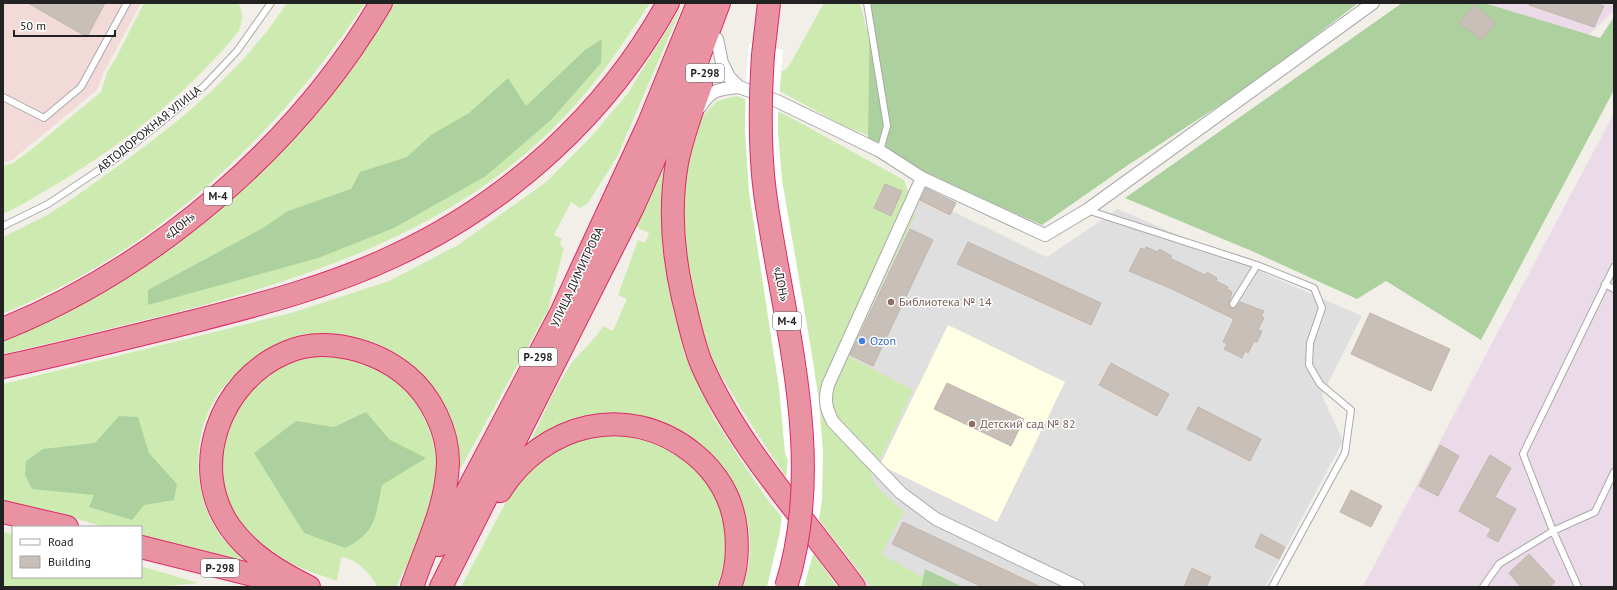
<svg xmlns="http://www.w3.org/2000/svg" width="1617" height="590" font-family="'PT Sans',sans-serif">
<style>
.residential{fill:#e0dfdf}
.commercial{fill:#f2dad9}
.industrial{fill:#ebdbe8}
.education{fill:#ffffe5}
.grass{fill:#cdebb0}
.forest{fill:#add19e}
.pier{fill:#fff}
.building{fill:#c7bfb8;stroke:#c4b6ab}
.lines{fill:none;stroke-linecap:round;stroke-linejoin:round}
.lane-casing{stroke:#a9a9a9;stroke-width:8}
.street-casing{stroke:#a9a9a9;stroke-width:14}
.highway-casing{stroke:#dc2a67;stroke-width:24}
.lane{stroke:#fff;stroke-width:6}
.street{stroke:#fff;stroke-width:12}
.highway{stroke:#e892a2;stroke-width:22}
.highway-bridge-casing{stroke:#dc2a67;stroke-width:24;stroke-linecap:butt}
.highway-bridge{stroke:#e892a2;stroke-width:22}
.education-dot{fill:#8d6e63;stroke:#fff;stroke-width:1.5}
.shop-dot{fill:#3f7fe0;stroke:#fff;stroke-width:1.5}
.labels{text-anchor:middle;stroke-width:3;stroke-linejoin:round;paint-order:stroke}
.shield{fill:#fff;stroke:#646464;stroke-width:1}
.shield-label{font-size:11px;font-weight:bold;fill:#222}
.street-label{font-size:12px;fill:#222;stroke:#fff}
.education-label{font-size:12px;fill:#785e54;stroke:#fff;text-anchor:start}
.shop-label{font-size:12px;fill:#366cbe;stroke:#fff;text-anchor:start}
</style>
<rect width="100%" height="100%" fill="#f2efe9"/>
<path class="residential" d="M882,177L1047,257L1118,209L1362,316L1322,395L1343,441L1265,587H870L861,583L816,339Z"/>
<path class="commercial" d="M3,3H141L104,72L97,90L12,160L3,163Z"/>
<path class="industrial" d="M1486,3H1614V11L1584,39L1514,20Z
M1614,113V587H1362L1369,575Z"/>
<path class="education" d="M948,325L1065,382L997,522L880,465Z"/>
<path class="grass" d="M144,3H238C244,13 242,20 239,31C186,96 115,151 43,192C30,200 17,208 3,214V166L13,163L32,149L101,92L107,72L116,58Z
M287,3H365C286,123 173,235 42,296C29,302 16,309 3,313V237L47,215L66,203C147,146 232,87 287,3Z
M393,3H650C624,42 598,82 565,116C453,236 292,284 137,322C92,333 48,344 3,354V341C59,319 115,288 164,252L372,36Z
M824,3H860L872,51V137L842,125L776,89L777,71H784L789,66Z
M683,4L617,157L588,203L580,208L571,202L554,235L562,239L560,245L564,248L548,310L458,473C449,449 441,425 432,401C430,394 428,382 422,376C400,349 365,336 331,335C327,335 321,334 316,335C302,339 288,348 275,354C256,363 238,370 224,386C192,425 190,486 216,529C226,545 242,557 258,568L141,537V527H105L49,511L3,502V384L291,313L389,281L458,245L546,182L591,137L628,93Z
M736,96L784,114L904,180L915,216L848,356L913,390L871,478L880,490L904,512L881,554L940,587H871L784,474L743,412L716,367L702,331L693,295L683,233L684,183L690,151L700,119L717,101Z
M670,147L672,299L684,353L714,418L737,454L769,502L818,559L837,587H743C773,501 701,412 612,413C582,413 558,427 534,443L530,442C543,417 553,390 569,367C579,352 594,342 603,326L613,331L627,299L618,295L638,240L645,243L649,233L636,227Z
M317,356C335,357 354,358 371,365C421,385 445,447 435,498C429,527 409,560 396,587H376V584C367,571 357,559 341,557L337,581C304,569 265,558 242,529C218,497 216,452 232,417C235,411 237,405 240,400C244,396 249,392 254,388C273,370 291,359 317,356Z
M613,434C640,438 652,440 676,454C681,457 687,460 692,464C725,492 735,549 716,587H461L514,487L545,454L584,438Z
M3,532L13,534V577H141V566L198,583L158,587H3Z"/>
<path class="forest" d="M870,3H1358L1257,81L1128,165L1042,225L933,178L868,139Z
M1402,3H1484L1600,38L1614,17V90L1481,340L1386,281L1357,299L1254,252L1125,198Z
M602,39L601,63L552,119L486,176L394,228L318,258L148,305V290L263,228L288,211L351,189L360,172L407,157L431,135L469,113L508,78L526,106L585,50Z
M366,412L390,440L426,458L382,485C375,517 377,532 345,548L304,533L254,453L296,421L334,427Z
M119,416L138,417L149,453L177,484L174,500L144,505L132,520L89,507L94,495L32,489L25,475L26,461L43,449L95,443Z
M925,569L963,587H921Z"/>
<path class="pier" d="M749,44L783,50L778,111V133L782,180L811,349L819,401L823,453L822,500L814,550L804,587H767L780,532L788,461L785,453L779,388L749,192L745,131L746,75Z"/>
<path class="building" d="M28,3H105L87,37Z
M1529,3H1595L1604,6L1594,27L1529,5Z
M1473,5L1496,22L1482,40L1459,23Z
M885,184L902,191L891,216L874,208Z
M926,188L956,203L950,215L920,200Z
M910,229L933,240L873,366L850,355Z
M968,242L1101,303L1091,325L957,264Z
M1146,247L1158,252L1159,249L1172,256L1170,258L1205,275L1207,272L1217,278L1216,281L1228,287L1227,289L1232,292L1229,303L1231,308H1235L1240,302L1264,311L1261,316L1264,318L1258,330L1262,331L1257,342L1254,341L1248,353L1245,351L1242,358L1224,349L1227,344L1223,342L1234,319L1172,289L1129,271L1141,248L1145,250Z
M1370,313L1450,349L1431,391L1351,354Z
M1111,363L1169,394L1157,416L1099,385Z
M947,383L1024,419L1011,446L934,409Z
M1198,407L1261,439L1250,461L1187,429Z
M1440,445L1459,456L1438,496L1419,486Z
M1490,455L1511,468L1495,497L1516,509L1498,542L1487,536L1491,529L1459,511Z
M1351,490L1382,506L1371,527L1340,512Z
M903,522L1041,587H982L892,544Z
M1261,534L1285,547L1279,559L1255,547Z
M1529,554L1555,582L1550,587H1521L1509,573Z
M1192,568L1211,577L1206,587H1184Z"/>
<g class="lines">
<g class="lane-casing">
<path id="lane" d="M867,3L887,126L880,151
M3,97L44,118L81,87L127,3
M1087,210L1257,265L1314,288L1322,308L1310,343L1309,365L1320,384L1351,410L1345,453L1272,587
M3,226L48,204L114,160L159,124L203,87L237,51L271,3
M1605,284L1614,289
M1233,304L1257,265
M1483,587L1499,564L1553,531L1595,512L1614,472
M1578,587L1553,531L1523,454L1614,267"/>
</g>
<g class="street-casing">
<path id="street" d="M717,39L722,63L729,77L739,87L777,101L880,151L922,178L1045,235L1087,210L1373,3
M700,107C711,89 720,89 739,87
M922,178L828,385C824,400 826,409 833,422L901,493L936,519L1078,587"/>
</g>
<g class="highway-casing">
<path id="highway" d="M763,55L769,3
M701,85C692,110 682,137 677,163C669,208 673,254 683,298C689,321 693,344 702,365C738,447 802,515 854,587
M3,329C156,267 298,145 381,3
M3,367C67,353 131,337 195,321C262,304 331,286 394,256C508,203 607,114 668,3
M500,491C543,423 628,401 693,453C717,472 733,499 736,530C738,550 737,569 730,587
M3,512L67,527
M439,545L562,311L649,123L698,3
M141,547L292,585
M309,587C279,572 250,555 230,527C188,467 220,381 285,353C324,335 376,350 407,376C431,396 448,431 448,462C447,506 426,546 412,587
M441,587L633,207L693,72L719,3"/>
</g>
<use href="#lane" class="lane"/>
<use href="#street" class="street"/>
<use href="#highway" class="highway"/>
<g class="highway-bridge-casing">
<path id="highway-bridge" d="M763,55C760,101 759,147 765,193C783,323 827,457 786,587"/>
</g>
<use href="#highway-bridge" class="highway-bridge"/>
</g>
<g class="education-dot">
<circle cx="891" cy="302" r="4"/>
<circle cx="972" cy="424" r="4"/>
</g>
<circle class="shop-dot" cx="862" cy="341" r="4"/>
<g class="labels">
<g class="shield">
<rect x="686" y="64" width="38" height="18" rx="3"/>
<rect x="204" y="187" width="28" height="18" rx="3"/>
<rect x="773" y="312" width="28" height="18" rx="3"/>
<rect x="519" y="348" width="38" height="18" rx="3"/>
<rect x="201" y="559" width="38" height="18" rx="3"/>
</g>
<g class="shield-label">
<text x="705" y="77">Р-298</text>
<text x="218" y="200">М-4</text>
<text x="787" y="325">М-4</text>
<text x="538" y="361">Р-298</text>
<text x="220" y="572">Р-298</text>
</g>
<g class="street-label">
<text transform="translate(149 129) rotate(-39)" y="4">АВТОДОРОЖНАЯ УЛИЦА</text>
<text transform="translate(180 226) rotate(-37)" y="4">«ДОН»</text>
<text transform="translate(577 277) rotate(-65)" y="4">УЛИЦА ДИМИТРОВА</text>
<text transform="translate(781 284) rotate(80)" y="4">«ДОН»</text>
</g>
<g class="education-label">
<text x="899" y="306">Библиотека № 14</text>
<text x="980" y="428">Детский сад № 82</text>
</g>
<g class="shop-label">
<text x="870" y="345">Ozon</text>
</g>
</g>
<rect width="1617" height="590" fill="none" stroke="#222222" stroke-width="8"/>
<rect x="12" y="526" width="130" height="52" fill="#ffffff" stroke="#a7a7a7"/>
<rect x="20" y="539" width="20" height="6" fill="#ffffff" stroke="#a7a7a7"/>
<text x="48" y="546" font-size="12" fill="#222222">Road</text>
<rect x="20" y="556" width="20" height="12" fill="#c7bfb8" stroke="#a7a7a7"/>
<text x="48" y="566" font-size="12" fill="#222222">Building</text>
<path d="M14 30v6h101v-6" fill="none" stroke="#222222" stroke-width="2"/>
<text x="20" y="30" font-size="12" fill="#222222" stroke="#ffffff" stroke-width="3" paint-order="stroke">50 m</text>
</svg>
